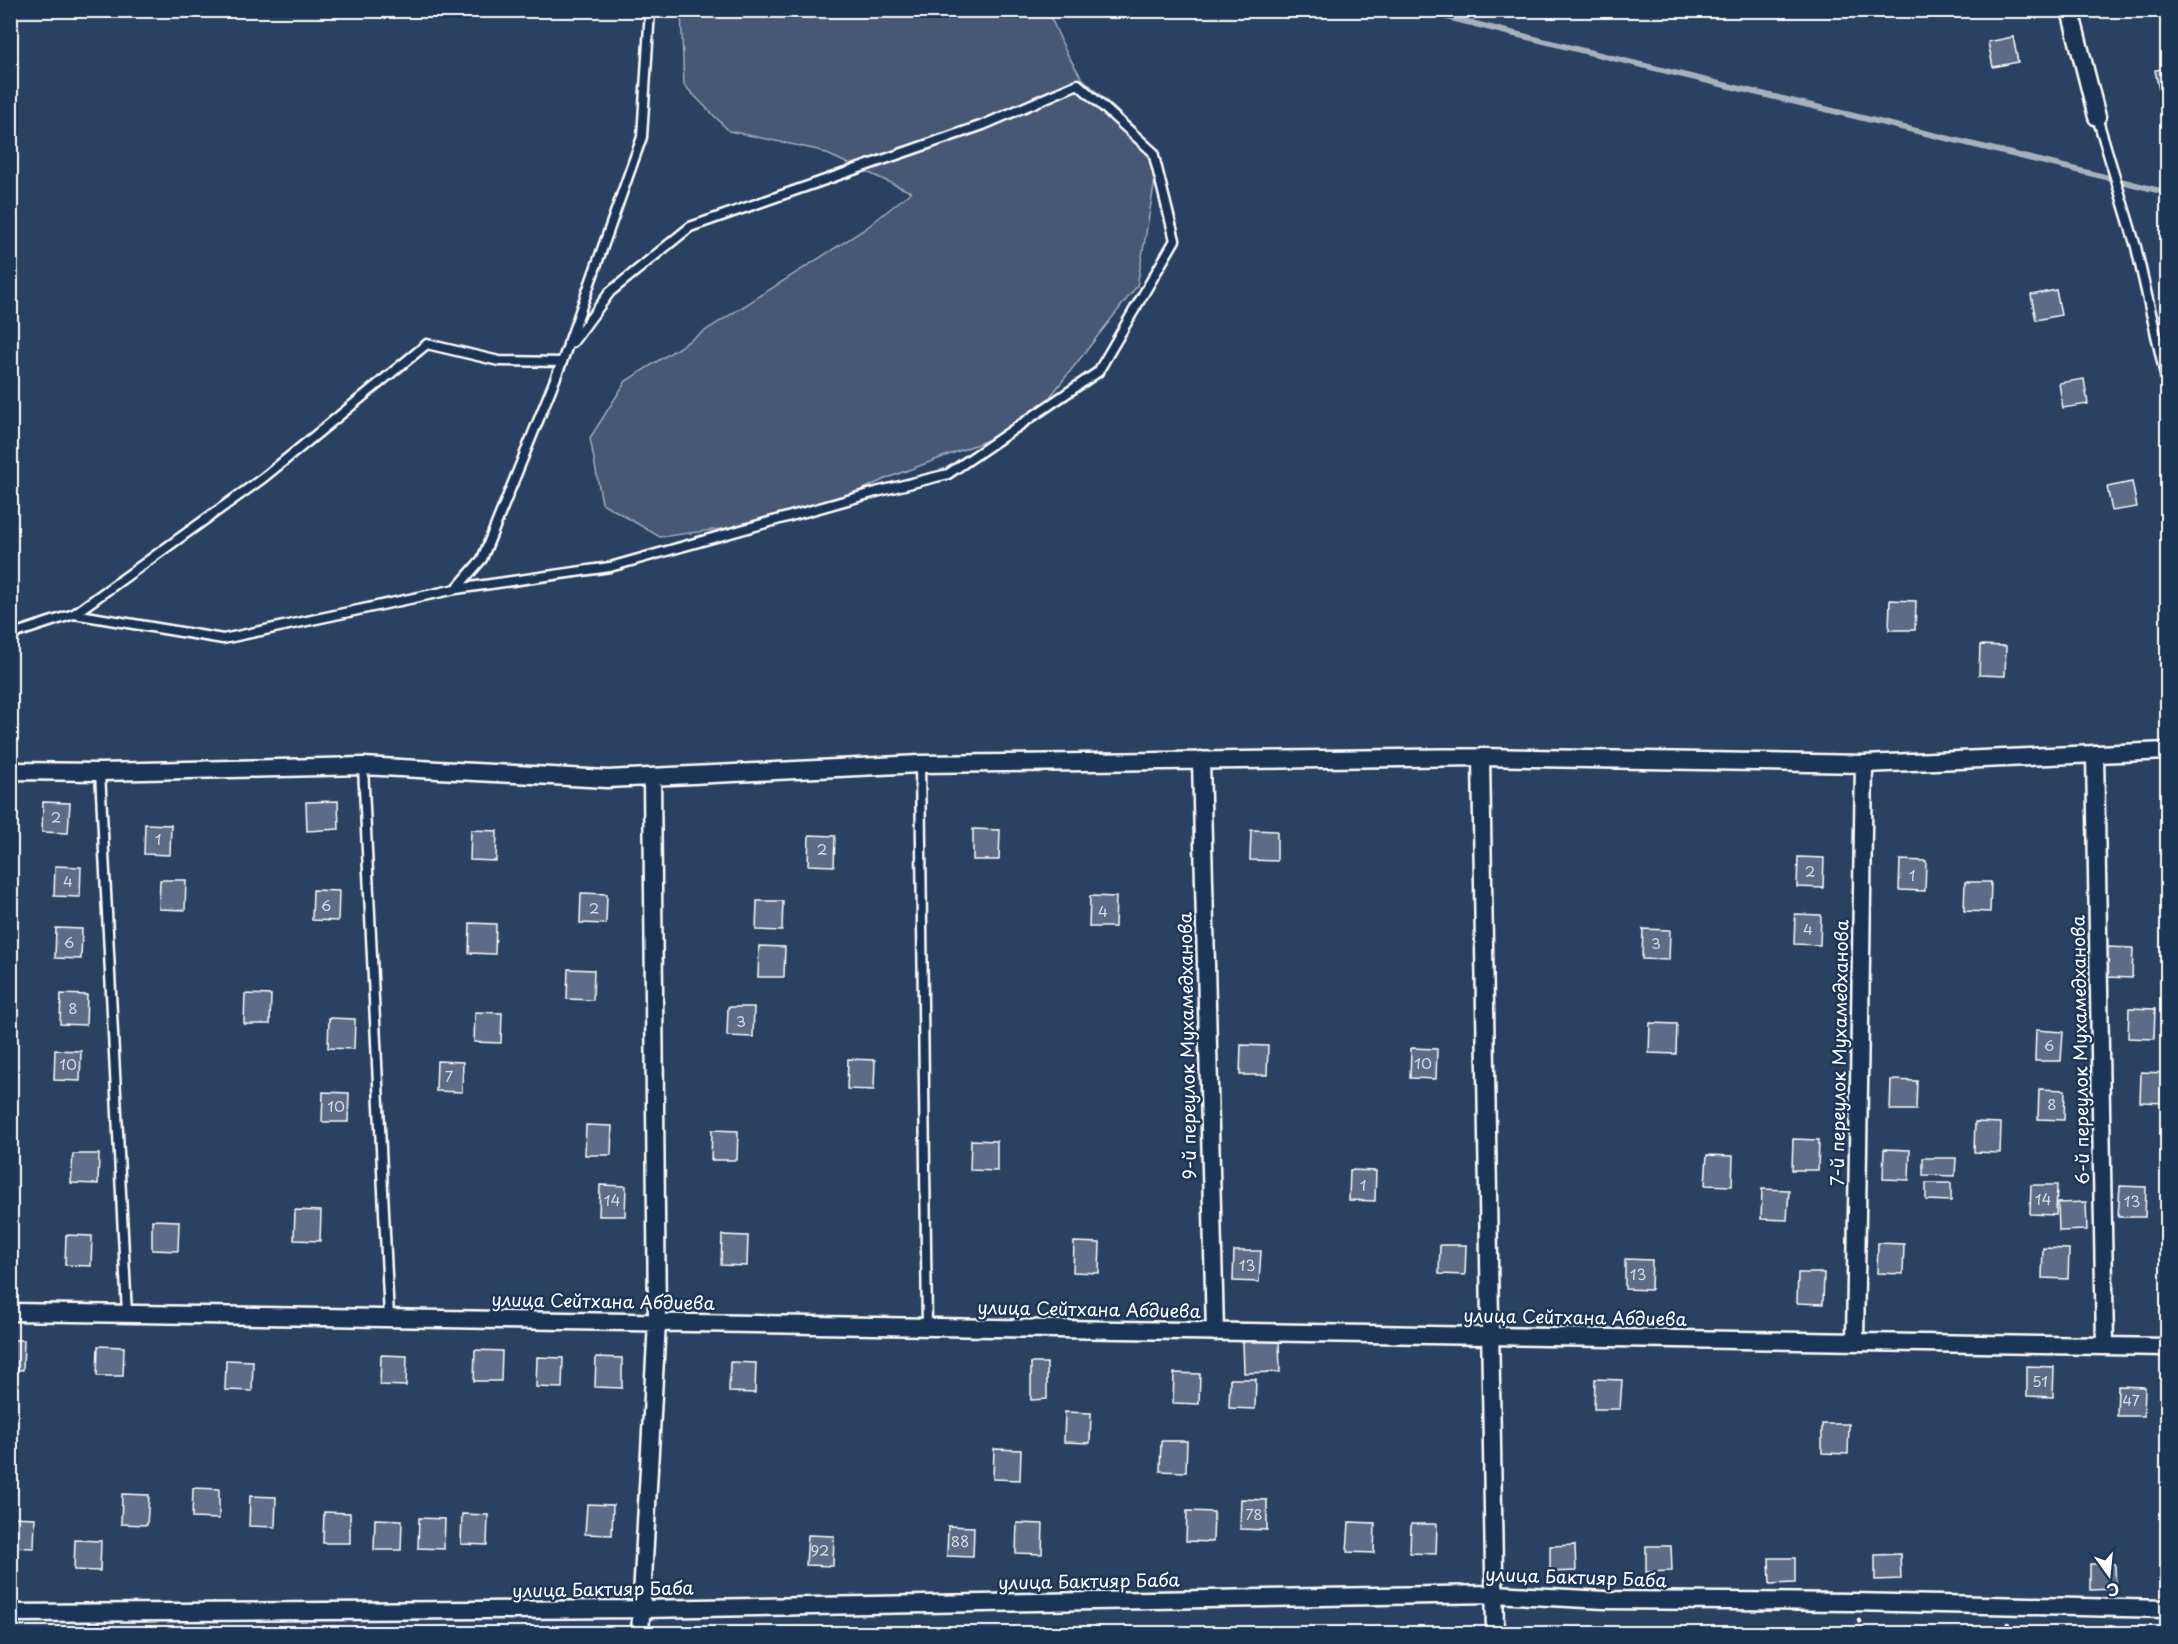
<svg xmlns="http://www.w3.org/2000/svg" width="2178" height="1644" font-family="'Playpen Sans',sans-serif">
<style>
.green{fill:#465975;stroke:#a2acba;stroke-width:1.5}
.lines{fill:none;stroke-linecap:round;stroke-linejoin:round}
.stream{stroke:#a7b1be;stroke-width:6}
.building{fill:#5b6c86;stroke:#fff;stroke-width:1.5}
.service-casing{stroke:#fff;stroke-width:13}
.minor-casing{stroke:#fff;stroke-width:21}
.path{stroke:#fff;stroke-width:4;stroke-dasharray:4.5 4.5;stroke-linecap:butt}
.service{stroke:#1d3557;stroke-width:8}
.minor{stroke:#1d3557;stroke-width:16}
.labels{text-anchor:middle;stroke-width:5;stroke-linejoin:round;paint-order:stroke}
.number-label{font-size:15px;fill:#d6dae1}
.street-label{font-size:18px;fill:#fff;stroke:#1d3557}
</style>
<rect width="100%" height="100%" fill="#2a4161"/>
<filter id="ink" filterUnits="userSpaceOnUse"><feTurbulence type="fractalNoise" baseFrequency=".0167" numOctaves="2"/><feDisplacementMap in="SourceGraphic" scale="12" xChannelSelector="R" yChannelSelector="G"/><feConvolveMatrix kernelMatrix="1 2 1 2 8 2 1 2 1" color-interpolation-filters="sRGB"/></filter>
<g filter="url(#ink)">
<path class="green" d="M681,11H1048L1066,52L1081,77L1160,151L1137,286L1028,425L890,477L796,519L660,537L602,503L590,438L626,381L865,229L911,192L818,150L729,131L684,85Z"/>
<g class="lines">
<path class="stream" d="M1420,10C1668,74 1919,129 2168,193"/>
</g>
<path class="building" d="M2013,37L2018,62L1993,67L1988,42Z
M2168,68V94L2160,95L2155,70Z
M2056,290L2061,315L2036,320L2031,295Z
M2084,379L2088,404L2063,408L2059,383Z
M2132,482L2137,507L2112,511L2107,487Z
M1890,600L1916,601L1915,630H1889Z
M1980,645L2006,646L2005,676L1979,675Z
M338,801L339,829L307,831L306,802Z
M43,802L70,803L68,833L42,832Z
M145,824L171,825L170,855L144,854Z
M973,829L1000,830L999,860H973Z
M471,830L497,831L496,861L470,860Z
M1251,830L1277,831V861L1250,860Z
M809,835L835,836L834,866L808,865Z
M1798,857L1824,858L1823,888L1797,887Z
M1900,860L1926,861L1925,891L1899,890Z
M55,866L81,867L80,897L54,896Z
M160,880H186L185,910L159,909Z
M1965,882H1991L1990,912L1964,911Z
M313,890L339,891L338,921L312,920Z
M581,893L607,894L606,924L580,923Z
M1090,896L1116,897L1115,927H1089Z
M757,901H783L782,931L756,930Z
M1795,914L1821,915L1820,945L1794,944Z
M470,923L496,924L495,954L469,953Z
M56,928L82,929L81,959L55,958Z
M1643,929L1670,930L1669,960L1642,959Z
M10,934H16L15,964H10Z
M759,946L785,947L784,977H758Z
M2107,947L2133,948L2132,978L2106,977Z
M568,969L594,970L593,1000L567,999Z
M61,994L87,995L86,1025L60,1024Z
M245,994L271,995L270,1024H244Z
M728,1007H754L753,1037L727,1036Z
M2129,1008L2155,1009L2154,1039L2128,1038Z
M475,1012L502,1013L501,1043L474,1042Z
M329,1018L355,1019L354,1049L328,1048Z
M1650,1023L1677,1024L1676,1054L1649,1053Z
M2036,1030L2063,1032L2061,1061H2035Z
M1241,1045L1268,1046L1267,1075H1240Z
M1411,1048L1437,1049L1436,1079L1410,1078Z
M55,1050L81,1051L80,1081L54,1080Z
M848,1059L875,1060L874,1090L847,1089Z
M437,1061L463,1062L462,1092L436,1091Z
M2141,1072L2167,1073L2166,1103L2140,1102Z
M1891,1080L1917,1081L1916,1110H1890Z
M2039,1089L2065,1090L2064,1120L2038,1119Z
M323,1092L349,1093L348,1122H322Z
M1975,1122L2001,1123L2000,1153L1974,1152Z
M586,1125L612,1126L611,1155H585Z
M712,1130L738,1131L737,1160H711Z
M1793,1139L1819,1140L1818,1170H1792Z
M971,1140L997,1141V1171L970,1170Z
M1884,1149L1910,1150L1909,1180L1883,1179Z
M73,1154H99L98,1184L71,1183Z
M1707,1155L1733,1156L1732,1186L1705,1185Z
M1923,1158H1956L1955,1176L1923,1175Z
M1350,1170L1376,1171L1375,1201L1349,1200Z
M1926,1183H1951V1201L1926,1200Z
M600,1185L626,1186L625,1216H599Z
M2031,1185H2057L2056,1215L2030,1214Z
M2120,1186L2146,1187L2145,1217H2118Z
M1762,1189L1789,1190L1787,1220L1761,1219Z
M2086,1202L2087,1230L2059,1231L2058,1203Z
M295,1210L321,1211L320,1241L294,1240Z
M152,1220L179,1221L178,1251L152,1250Z
M66,1235L92,1236L91,1266L65,1265Z
M722,1235L748,1236L747,1266L721,1265Z
M1074,1242L1100,1243L1099,1273L1073,1272Z
M1878,1243L1904,1244L1903,1274L1877,1273Z
M1440,1245H1466L1465,1275L1439,1274Z
M2043,1248L2069,1249L2068,1279L2042,1278Z
M1234,1251H1261L1259,1282L1233,1281Z
M1625,1259L1652,1260L1651,1290L1625,1289Z
M1798,1273H1824L1823,1304L1797,1303Z
M10,1340H24L23,1370L10,1369Z
M1279,1340L1280,1372L1244,1373L1243,1341Z
M98,1346L124,1347L123,1376H97Z
M475,1350L502,1351L501,1381H474Z
M381,1355L407,1356L406,1386L380,1385Z
M537,1357L563,1358L562,1388L536,1387Z
M596,1357L622,1358V1388L595,1387Z
M226,1360L253,1361L252,1391L225,1390Z
M730,1362L756,1363L755,1393L729,1392Z
M1031,1363H1047V1399L1031,1400Z
M2027,1366L2054,1367L2053,1397L2027,1396Z
M1174,1373L1200,1374L1199,1404L1173,1403Z
M1230,1379H1256L1255,1409L1229,1408Z
M1595,1379L1622,1380L1620,1409H1594Z
M2118,1386L2145,1387L2144,1416H2117Z
M1065,1412L1091,1413L1090,1443L1064,1442Z
M1822,1424H1849L1848,1454L1822,1453Z
M1161,1441H1187L1186,1472L1160,1471Z
M994,1449L1021,1450L1020,1480L993,1479Z
M193,1488L219,1489V1519L192,1518Z
M122,1494L149,1495L147,1525L121,1524Z
M250,1496L276,1497L275,1527L249,1526Z
M1241,1499L1267,1500V1530L1240,1529Z
M587,1504L613,1505L612,1535L585,1534Z
M1187,1511L1214,1512L1213,1542L1186,1541Z
M324,1512L350,1513V1543H323Z
M462,1514L488,1515L487,1545L461,1544Z
M10,1517L35,1518L34,1548L10,1547Z
M419,1518L445,1519L444,1549L418,1548Z
M375,1519L402,1520L401,1550H374Z
M1349,1522L1375,1523L1374,1553L1347,1552Z
M1017,1523L1043,1524L1042,1554L1016,1553Z
M1411,1524H1437L1436,1554L1410,1553Z
M948,1526L974,1527L973,1557L947,1556Z
M808,1535L834,1536L833,1566L806,1565Z
M75,1540L101,1541L100,1571L74,1570Z
M1575,1545L1576,1571L1550,1572V1546Z
M1646,1546H1671L1672,1571L1646,1572Z
M1900,1554L1901,1579L1875,1580V1555Z
M1769,1558H1795V1583L1770,1584Z
M2090,1564H2115L2116,1589L2090,1590Z
M802,1630L828,1631V1634H802Z
M885,1631L911,1632V1634H885Z
M973,1631H999V1634H973Z"/>
<g class="lines">
<g class="service-casing">
<path id="service" d="M2097,117L2136,247L2168,388
M456,589L482,559L562,362L642,137L650,10
M74,614L223,639L456,589L610,567L876,492L948,474L1098,372L1175,240L1153,152L1078,84L983,125L690,227L610,292L573,342L568,344
M10,635L74,614L263,478L427,344L499,361L562,362
M920,764L927,1327
M363,766L389,1318
M100,772L127,1314"/>
</g>
<g class="minor-casing">
<path id="minor" d="M2070,10L2097,117
M2095,754L2105,1346
M1481,757L1495,1634
M1201,760L1215,1332
M10,771L100,772L363,766L607,779L920,764L1481,757L1864,764L2168,751
M10,1312L2168,1347
M1855,1342L1864,764
M10,1613L642,1609L1494,1594L1605,1600L1851,1602L2168,1609
M640,1634L657,1322L652,777"/>
</g>
<path class="path" d="M1858,1619L1865,1634
M2007,1634L2009,1622"/>
<use href="#service" class="service"/>
<use href="#minor" class="minor"/>
</g>
</g>
<g class="labels">
<g class="number-label">
<text x="56" y="823">2</text>
<text x="158" y="845">1</text>
<text x="822" y="855">2</text>
<text x="1810" y="877">2</text>
<text x="1912" y="881">1</text>
<text x="68" y="887">4</text>
<text x="326" y="911">6</text>
<text x="594" y="914">2</text>
<text x="1103" y="917">4</text>
<text x="1808" y="935">4</text>
<text x="69" y="948">6</text>
<text x="1656" y="949">3</text>
<text x="73" y="1014">8</text>
<text x="741" y="1027">3</text>
<text x="2049" y="1051">6</text>
<text x="1423" y="1069">10</text>
<text x="68" y="1070">10</text>
<text x="449" y="1082">7</text>
<text x="2052" y="1110">8</text>
<text x="336" y="1112">10</text>
<text x="1363" y="1191">1</text>
<text x="2043" y="1205">14</text>
<text x="612" y="1206">14</text>
<text x="2132" y="1207">13</text>
<text x="1247" y="1271">13</text>
<text x="1638" y="1280">13</text>
<text x="2040" y="1387">51</text>
<text x="2131" y="1406">47</text>
<text x="1254" y="1520">78</text>
<text x="960" y="1547">88</text>
<text x="820" y="1556">92</text>
</g>
<g class="street-label">
<text transform="translate(1188 1046) rotate(-91)" y="6">9-й переулок Мухамедханова</text>
<text transform="translate(2081 1050) rotate(-91)" y="6">6-й переулок Мухамедханова</text>
<text transform="translate(1840 1053) rotate(-89)" y="6">7-й переулок Мухамедханова</text>
<text transform="translate(603 1302) rotate(1)" y="6">улица Сейтхана Абдиева</text>
<text transform="translate(1089 1310) rotate(1)" y="6">улица Сейтхана Абдиева</text>
<text transform="translate(1575 1318) rotate(1)" y="6">улица Сейтхана Абдиева</text>
<text transform="translate(1576 1578) rotate(2)" y="6">улица Бактияр Баба</text>
<text transform="translate(1089 1582) rotate(-1)" y="6">улица Бактияр Баба</text>
<text transform="translate(603 1590) rotate(-1)" y="6">улица Бактияр Баба</text>
</g>
</g>
<rect width="2178" height="1644" fill="none" stroke="#1d3557" stroke-width="36"/>
<rect x="18" y="18" width="2142" height="1608" fill="none" stroke="#fff" stroke-width="2" filter="url(#ink)"/>
<g transform="translate(2109 1575) rotate(165)" stroke="#1d3557" stroke-width="4.5" paint-order="stroke">
<path d="M0-4.5L10 22L0 15L-10 22Z" fill="#ffffff"/>
<text y="-9" font-size="16" font-weight="bold" text-anchor="middle" fill="#ffffff">С</text>
</g>
</svg>
